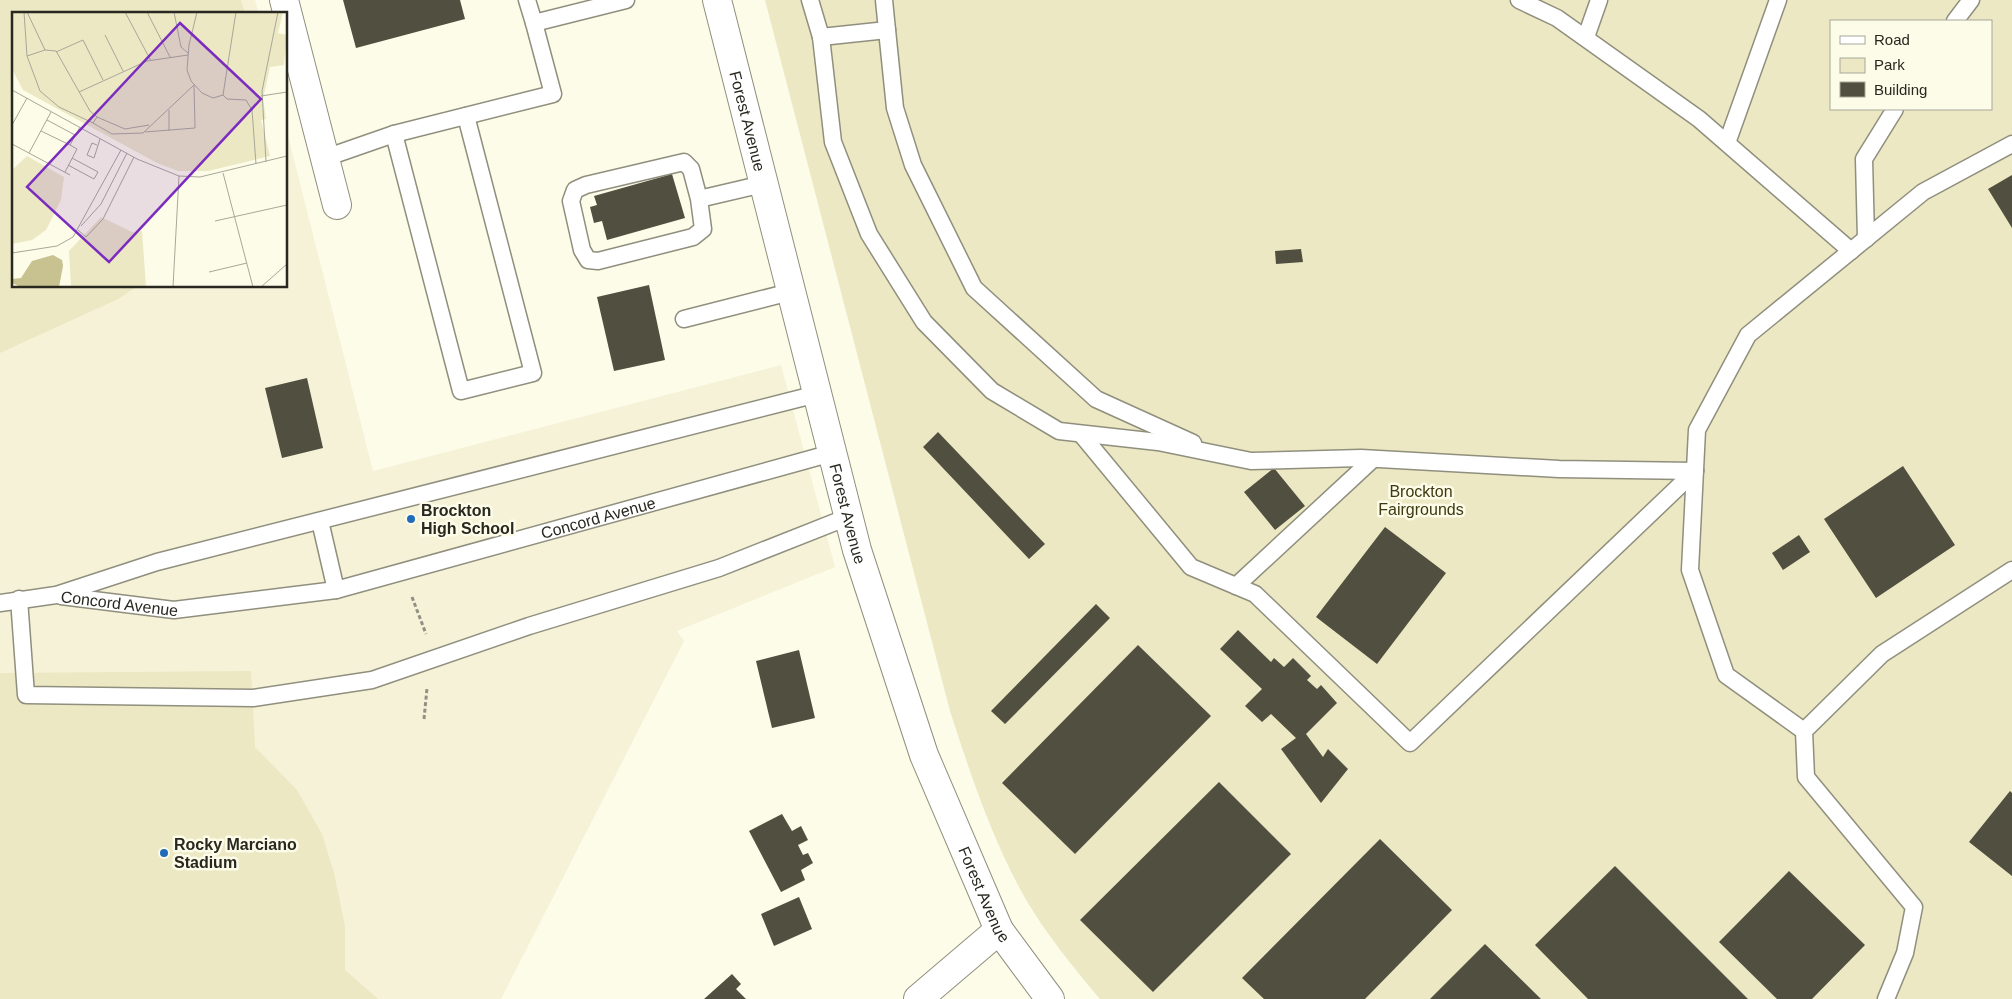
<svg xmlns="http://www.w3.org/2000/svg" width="2012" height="999" font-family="Arial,sans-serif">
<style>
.built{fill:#f5f2d8}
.green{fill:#ebe8c3;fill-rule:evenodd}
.building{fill:#514f40}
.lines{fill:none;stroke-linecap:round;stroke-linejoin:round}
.service-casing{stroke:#908f7e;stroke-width:19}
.minor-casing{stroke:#908f7e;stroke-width:30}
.tertiary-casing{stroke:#908f7e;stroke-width:30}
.path{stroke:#919083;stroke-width:3;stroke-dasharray:4 2.5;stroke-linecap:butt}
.service{stroke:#fff;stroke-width:16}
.minor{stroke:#fff;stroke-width:28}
.tertiary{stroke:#fff;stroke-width:28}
.poi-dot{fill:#1f6cbb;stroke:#fdfce9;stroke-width:2}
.labels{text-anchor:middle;stroke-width:5;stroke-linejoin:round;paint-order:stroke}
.street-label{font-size:16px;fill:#282720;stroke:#fdfce9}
.park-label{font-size:16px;fill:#3d3910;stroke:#fdfce9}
.poi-label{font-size:16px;font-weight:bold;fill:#282720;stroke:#fdfce9;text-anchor:start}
.inset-road{fill:none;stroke:#a8a799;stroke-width:1}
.view{fill:#7b2cbf;fill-opacity:0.15;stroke:#7b2cbf;stroke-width:2.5}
.inset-edge{fill:none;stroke:#282720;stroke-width:2.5}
</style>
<rect width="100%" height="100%" fill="#fdfce9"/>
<path class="built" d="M0,0H255L259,14H14V286H286V128L373,471L781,365L835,567L677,631L684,641L501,999H0Z"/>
<path class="green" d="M0,0H241L245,14H14V286H138L118,299L0,353Z
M765,0H2012V999H1100C1073,967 1046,934 1025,898C992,839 971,776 950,711ZM1831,21H1991V109H1831Z
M251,671L255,747L297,790L322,834L334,873L345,926V970L378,999H0V673Z"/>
<path class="building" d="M343,0H460L465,19L356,48Z
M672,174L685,218L607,240L602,221L594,223L590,207L597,205L594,196Z
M2012,175V228L1988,189Z
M1301,249L1303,262L1276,264L1275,251Z
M649,285L665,360L614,371L597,297Z
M307,378L323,448L282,458L265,388Z
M938,432L1045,544L1029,559L923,447Z
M1903,466L1955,545L1876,598L1824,519Z
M1274,468L1305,506L1275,530L1244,492Z
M1385,527L1446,573L1377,664L1316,617Z
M1799,535L1810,552L1783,570L1772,553Z
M1096,604L1110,618L1005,724L991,711Z
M1238,630L1271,662L1274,658L1284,667L1293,658L1311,676L1307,680L1317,689L1321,685L1337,703L1306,734L1323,757L1328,749L1348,769L1321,803L1281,749L1296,738L1271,714L1262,722L1245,706L1262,689L1220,649Z
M1138,645L1211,716L1075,854L1002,783Z
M799,650L815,718L772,728L756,661Z
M1219,782L1291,854L1153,992L1080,920Z
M2010,791L2012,793V876L1969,842Z
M782,814L792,831L801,826L808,840L798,845L803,855L808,853L813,863L801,870L805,880L781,892L749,831Z
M1380,839L1452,910L1365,999H1264L1242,978Z
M1615,866L1748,999H1588L1535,945Z
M1789,871L1865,945L1812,999H1777L1719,942Z
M799,897L812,929L774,946L761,914Z
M1485,944L1541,999H1430Z
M732,974L741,984L736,989L746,999H704Z"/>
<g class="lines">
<g class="service-casing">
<g id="service">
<path d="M527,0L534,23L626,0"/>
<path d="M810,0L821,37L887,30L884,0"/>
<path d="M1519,0L1557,18L1699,119L1851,251"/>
<path d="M1955,21L1971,0"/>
<path d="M887,30L895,108L913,165L974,288L1096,399L1193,443"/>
<path d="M821,37L833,142L869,234L924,322L992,391L1059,431L1158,442L1251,461L1361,458L1559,469L1695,471"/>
<path d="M1586,37L1599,0"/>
<path d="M394,134L461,391L533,373L466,116"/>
<path d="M1727,143L1778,0"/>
<path d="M325,158L394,134L553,94L534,23"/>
<path d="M699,199L691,169L684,162L586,185L575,190L571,201L582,250L588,260L598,261L693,237L703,229L699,199L763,184"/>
<path d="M1866,239L1864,159L1895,109"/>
<path d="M684,319L790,292"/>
<path d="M1081,434L1191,567L1255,594L1410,743L1695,471"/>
<path d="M320,521L336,590"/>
<path d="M1236,586L1373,459"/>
<path id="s1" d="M61,596L174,610L336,590L832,453"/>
<path d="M19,599L26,695L253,698L372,680L529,626L719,568L848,517"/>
<path d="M0,603L56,595L157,562L817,394"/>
<path d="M1804,731L1726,675L1690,570L1697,430L1748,335L1923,192L2012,144"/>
<path d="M1886,999L1905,953L1914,907L1806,777L1804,731L1882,654L2012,570"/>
</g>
</g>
<g class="minor-casing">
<path id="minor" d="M284,0L337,205
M918,999L999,930"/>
</g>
<g class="tertiary-casing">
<g id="tertiary">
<path id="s2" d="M717,0L857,550L924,755L999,930L1050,999"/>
</g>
</g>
<path class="path" d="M412,597L426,634
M424,719L427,688"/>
<use href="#service" class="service"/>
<use href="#minor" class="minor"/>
<use href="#tertiary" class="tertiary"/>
</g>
<g class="poi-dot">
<circle cx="411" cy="519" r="5"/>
<circle cx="164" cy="853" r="5"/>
</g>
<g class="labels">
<g class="street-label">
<text dy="6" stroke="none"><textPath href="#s2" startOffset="125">Forest Avenue</textPath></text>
<text dy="6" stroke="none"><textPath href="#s2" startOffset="530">Forest Avenue</textPath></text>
<text dy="6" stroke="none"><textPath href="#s1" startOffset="549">Concord Avenue</textPath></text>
<text dy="6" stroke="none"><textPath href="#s1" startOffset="59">Concord Avenue</textPath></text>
<text dy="6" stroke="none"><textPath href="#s2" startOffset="935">Forest Avenue</textPath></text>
</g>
<g class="park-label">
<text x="1421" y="497">Brockton<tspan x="1421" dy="18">Fairgrounds</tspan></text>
</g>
<g class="poi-label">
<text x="421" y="516">Brockton<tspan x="421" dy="18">High School</tspan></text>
<text x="174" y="850">Rocky Marciano<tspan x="174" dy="18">Stadium</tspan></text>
</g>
</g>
<g transform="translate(12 12)">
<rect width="275" height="275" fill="#fdfce9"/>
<path d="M0,0H271L266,21L275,23L272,53L258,55L251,87L254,107L249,108L258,144L196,159H166L145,151L11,78L0,57ZM15,144L52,165L49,188L34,218L20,228L0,232V158ZM89,205L120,220L130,219L134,275H59L57,239Z" fill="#ebe8c3"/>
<path d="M41,243L50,248L51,254L47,275H9L0,271V267L9,266L20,249Z" fill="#c8c290"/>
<path class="inset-road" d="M12,0L15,44L33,38L15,0M113,0L139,49M135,0L158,45M162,0L169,35L176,41M185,0L177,33L175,58L179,69L190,81L201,86L211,83L215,87L234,88L240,98L244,152M93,23L111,59M44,40L71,28L91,68M15,44L28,79L47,95L81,111L85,105L78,99L44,39L33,38M0,78L125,147L167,164L188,165L275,144M67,80L135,49L176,43M211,83L224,0M249,84L275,80M85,105L113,117L137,113M35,108L63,123M81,111L100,122L131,121L182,73M0,113L15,86M29,119L58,133L68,115M157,119V98M133,120L183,116L182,73M0,132L58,163M85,133L80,131L75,143L82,146L88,127M17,141L39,100M254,150L250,79L266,0M56,153L82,167L86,160L60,146M53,160L65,137L58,133M211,161L241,275M203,209L275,193M69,214L89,192L115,141M66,218L74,225L91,207L122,145M0,241L45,234L61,225L109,138M197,260L235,251M161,275L167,164M249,275L275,252"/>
<path class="view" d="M168,11L249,87L97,250L15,175Z"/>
<rect width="275" height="275" class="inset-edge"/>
</g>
<rect x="1830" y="20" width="162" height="90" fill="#fdfce9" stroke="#a8a799"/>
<rect x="1840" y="36" width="25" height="8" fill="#ffffff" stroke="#a8a799"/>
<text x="1874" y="45" font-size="15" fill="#282720">Road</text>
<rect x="1840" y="58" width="25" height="15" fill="#ebe8c3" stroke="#a8a799"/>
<text x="1874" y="70" font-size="15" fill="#282720">Park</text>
<rect x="1840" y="82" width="25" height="15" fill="#514f40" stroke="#a8a799"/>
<text x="1874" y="95" font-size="15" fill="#282720">Building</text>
</svg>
